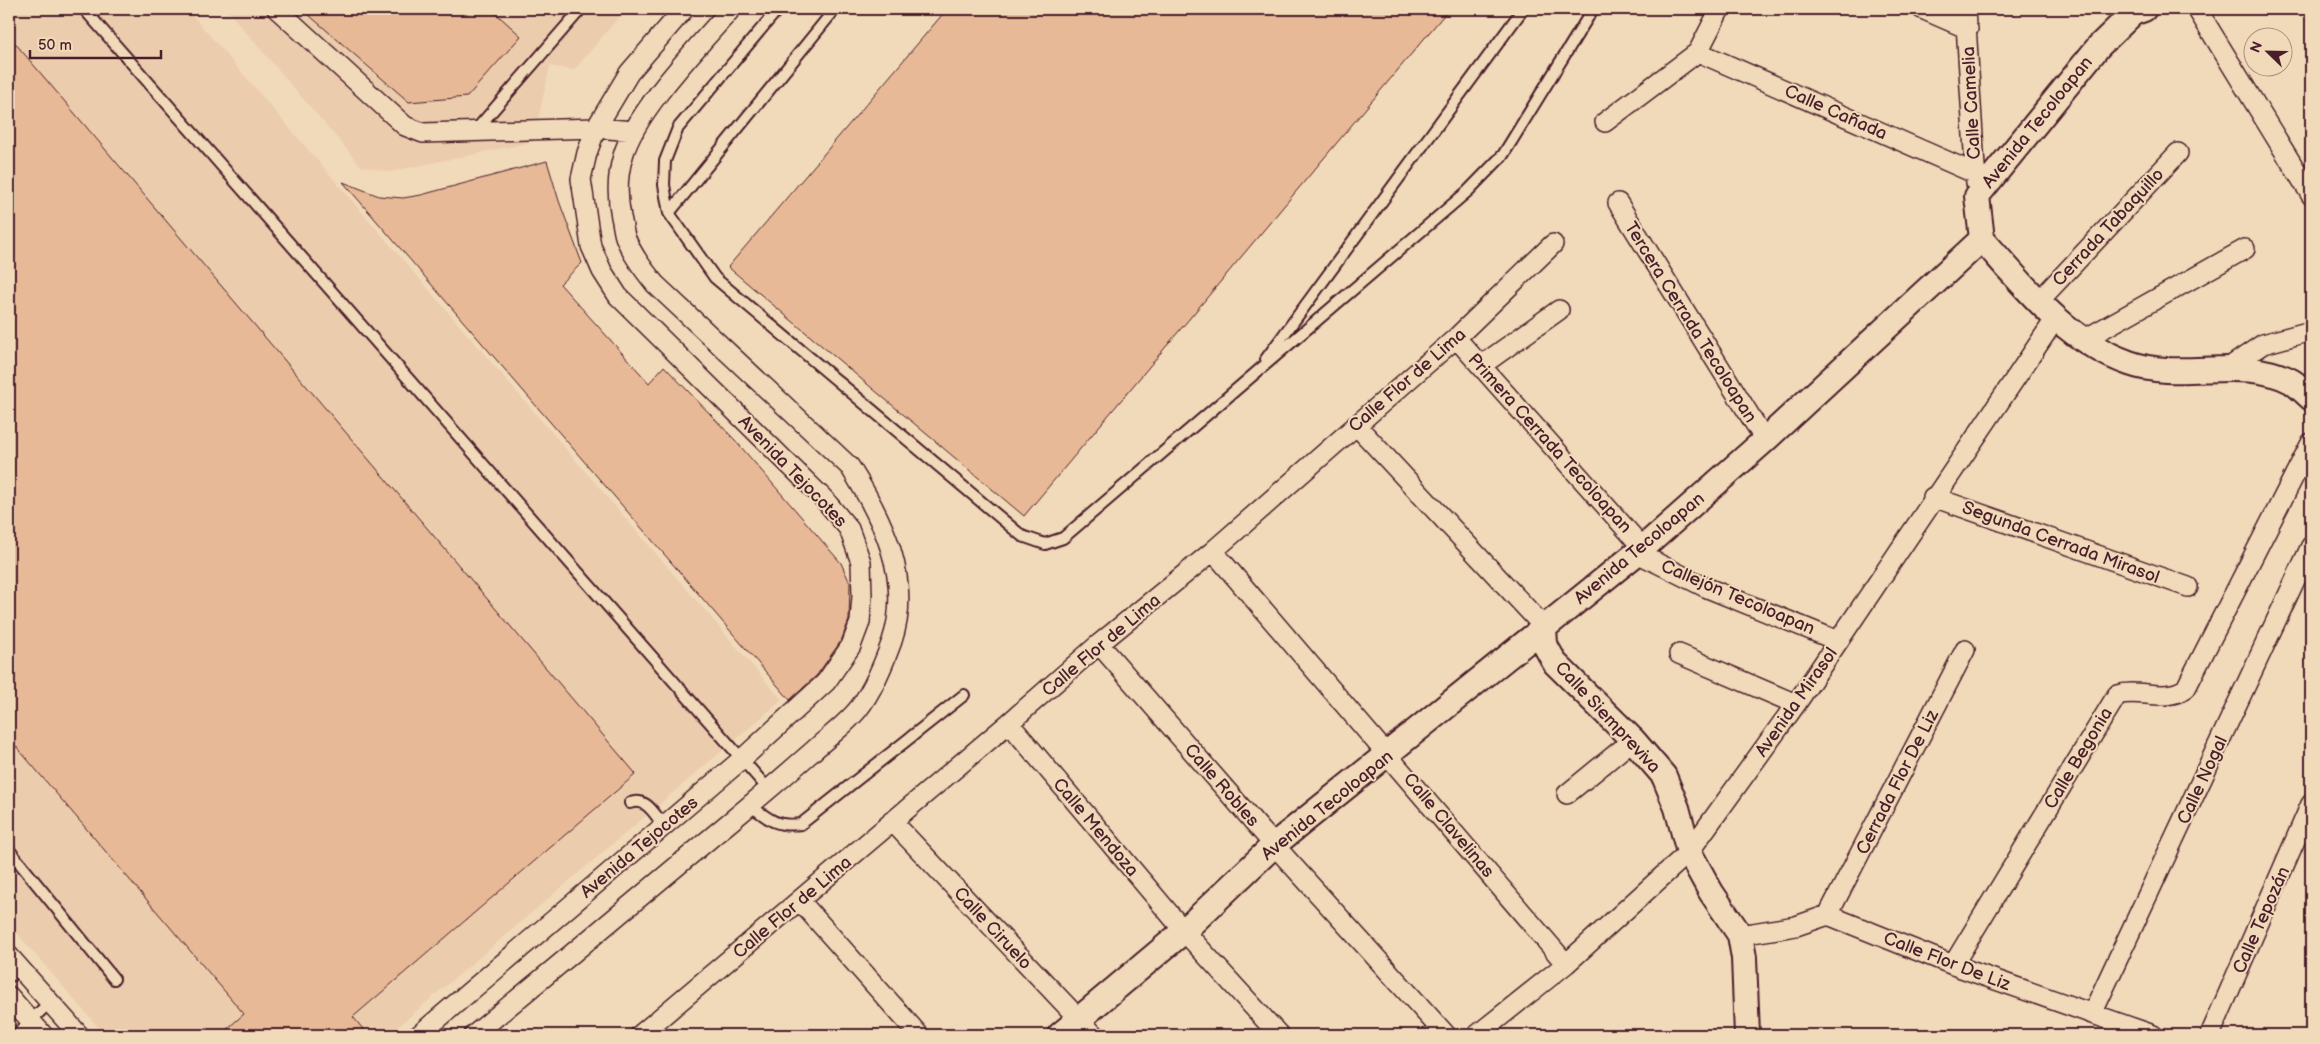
<svg xmlns="http://www.w3.org/2000/svg" width="2320" height="1044" font-family="'Balsamiq Sans',sans-serif">
<style>
.built{fill:#ebccad}
.building{fill:#e7b997;stroke:#4a1f2b}
.lines{fill:none;stroke-linecap:round;stroke-linejoin:round}
.service-casing{stroke:#4a1f2b;stroke-width:14}
.minor-casing{stroke:#4a1f2b;stroke-width:22}
.tertiary-casing{stroke:#4a1f2b;stroke-width:28}
.service{stroke:#f1daba;stroke-width:10}
.minor{stroke:#f1daba;stroke-width:19}
.tertiary{stroke:#f1daba;stroke-width:24}
.labels{text-anchor:middle;stroke-width:4;stroke-linejoin:round;paint-order:stroke}
.street-label{font-size:18px;fill:#4a1f2b;stroke:#f1daba}
</style>
<rect width="100%" height="100%" fill="#f1daba"/>
<filter id="ink" filterUnits="userSpaceOnUse"><feTurbulence type="fractalNoise" baseFrequency=".02" numOctaves="2"/><feDisplacementMap in="SourceGraphic" scale="10" xChannelSelector="R" yChannelSelector="G"/><feConvolveMatrix kernelMatrix="1 2 1 2 8 2 1 2 1" color-interpolation-filters="sRGB"/></filter>
<g filter="url(#ink)">
<path class="built" d="M9,9H187L782,700L388,1035H105L9,924Z
M226,9H626L574,70L550,66L533,142L389,172L361,166Z"/>
<path class="building" d="M302,9H491L521,36L467,97L409,102Z
M947,9H1449L1024,516L728,267Z
M9,36L636,774L353,1017L368,1035H220L244,1014L9,738Z
M547,161L559,201L582,263L560,284L649,383L664,366L735,440L841,563L850,583L849,620L841,641L817,675L790,700L343,182L379,196L403,198L421,195Z"/>
<g class="lines">
<g class="service-casing">
<path id="service" d="M84,9L769,790
M778,9L678,128L665,161L664,185L669,213L715,278L1022,536L1045,544L1063,538L1468,191L1503,155L1593,9
M475,131L581,9
M669,213L835,9
M1266,359L1523,9
M630,803C647,797 654,814 664,826
M750,805C769,820 777,827 801,824L964,695
M9,850L114,979
M9,977L19,968
M16,1035L50,1002"/>
</g>
<g class="minor-casing">
<path id="minor" d="M277,9L405,126L423,133L596,128L634,131
M1922,9L1968,29
M1965,9L1976,183
M2197,9L2311,195
M1698,52L1974,173
M1605,122L1698,52L1720,9
M1618,203L1765,440
M2038,302L2178,153
M1456,338L1643,548
M2083,340L2245,249
M1482,365L1559,310
M2228,368L2263,344L2311,331
M1356,425L1544,627
M1933,497L2188,587
M1213,551L1566,964
M1637,553L1705,587L1838,641
M1099,644L1274,845L1446,1035
M1679,654L1796,704
M1009,723L1184,931L1279,1035
M1567,794L1633,740
M892,821L1094,1035
M800,901L919,1035
M1828,915L1965,650
M1740,935L1796,926L1828,915L1953,965L2153,1035
M9,956L79,1035
M1953,965L2117,695C2139,688 2166,703 2186,688L2311,443
M9,996L43,1035
M2092,1014L2311,546
M419,1035L741,760L826,682L851,646L860,622L862,596L861,562L849,529L824,499L618,296L602,271L591,246L581,179L587,153L596,128L629,73L684,9
M474,1035C554,969 633,903 713,836C747,808 780,780 813,751C826,739 841,728 853,715C869,699 884,663 892,641C913,579 882,518 850,467L655,284C644,270 633,256 626,239C623,232 623,224 621,217C617,197 617,176 623,156C636,110 699,46 731,9
M640,1035L1009,723L1099,644L1213,551L1456,338L1553,244
M1477,1035L1566,964L1689,852L1796,704L2056,318
M2210,1035L2311,804"/>
</g>
<g class="tertiary-casing">
<path id="tertiary" d="M1982,239C2025,287 2066,341 2129,363C2181,382 2240,355 2291,381C2298,385 2305,393 2311,398
M1982,239L1977,196L2099,46L2133,13L2144,9
M1544,627L1545,645L1555,663L1633,740L1664,776L1677,808L1689,852L1711,892L1740,935L1744,958L1747,1035
M1060,1035L1184,931L1274,845L1643,548L1765,440L1982,239"/>
</g>
<use href="#service" class="service"/>
<use href="#minor" class="minor"/>
<use href="#tertiary" class="tertiary"/>
</g>
</g>
<g class="labels">
<g class="street-label">
<text transform="translate(1971 103) rotate(-93)" y="6">Calle Camelia</text>
<text transform="translate(1836 112) rotate(24)" y="6">Calle Cañada</text>
<text transform="translate(2037 122) rotate(-51)" y="6">Avenida Tecoloapan</text>
<text transform="translate(2108 227) rotate(-47)" y="6">Cerrada Tabaquillo</text>
<text transform="translate(1691 322) rotate(58)" y="6">Tercera Cerrada Tecoloapan</text>
<text transform="translate(1407 380) rotate(-41)" y="6">Calle Flor de Lima</text>
<text transform="translate(1550 443) rotate(48)" y="6">Primera Cerrada Tecoloapan</text>
<text transform="translate(793 471) rotate(46)" y="6">Avenida Tejocotes</text>
<text transform="translate(2061 542) rotate(20)" y="6">Segunda Cerrada Mirasol</text>
<text transform="translate(1639 548) rotate(-40)" y="6">Avenida Tecoloapan</text>
<text transform="translate(1738 597) rotate(23)" y="6">Callejón Tecoloapan</text>
<text transform="translate(1101 645) rotate(-40)" y="6">Calle Flor de Lima</text>
<text transform="translate(1796 702) rotate(-55)" y="6">Avenida Mirasol</text>
<text transform="translate(1608 717) rotate(47)" y="6">Calle Siempreviva</text>
<text transform="translate(2078 758) rotate(-59)" y="6">Calle Begonia</text>
<text transform="translate(2202 780) rotate(-65)" y="6">Calle Nogal</text>
<text transform="translate(1897 782) rotate(-63)" y="6">Cerrada Flor De Liz</text>
<text transform="translate(1222 785) rotate(49)" y="6">Calle Robles</text>
<text transform="translate(1327 805) rotate(-39)" y="6">Avenida Tecoloapan</text>
<text transform="translate(1449 825) rotate(50)" y="6">Calle Clavelinas</text>
<text transform="translate(1096 827) rotate(50)" y="6">Calle Mendoza</text>
<text transform="translate(639 847) rotate(-40)" y="6">Avenida Tejocotes</text>
<text transform="translate(792 907) rotate(-40)" y="6">Calle Flor de Lima</text>
<text transform="translate(2261 920) rotate(-66)" y="6">Calle Tepozán</text>
<text transform="translate(993 928) rotate(47)" y="6">Calle Ciruelo</text>
<text transform="translate(1947 961) rotate(21)" y="6">Calle Flor De Liz</text>
</g>
</g>
<rect width="2320" height="1044" fill="none" stroke="#f1daba" stroke-width="30"/>
<rect x="15" y="15" width="2290" height="1014" fill="none" stroke="#4a1f2b" stroke-width="2" filter="url(#ink)"/>
<g transform="translate(2268 52) rotate(293)"><circle r="24" fill="#f1daba" stroke="#ae8f81"/>
<path d="M0-4L9 19L0 12L-9 19Z" fill="#4a1f2b"/>
<text y="-8" font-size="14" font-weight="bold" text-anchor="middle" fill="#4a1f2b">N</text>
</g>
<path d="M30 50v8h131v-8" fill="none" stroke="#4a1f2b" stroke-width="2.5"/>
<text x="38" y="50" font-size="15" fill="#4a1f2b" stroke="#f1daba" stroke-width="4" paint-order="stroke">50 m</text>
</svg>
